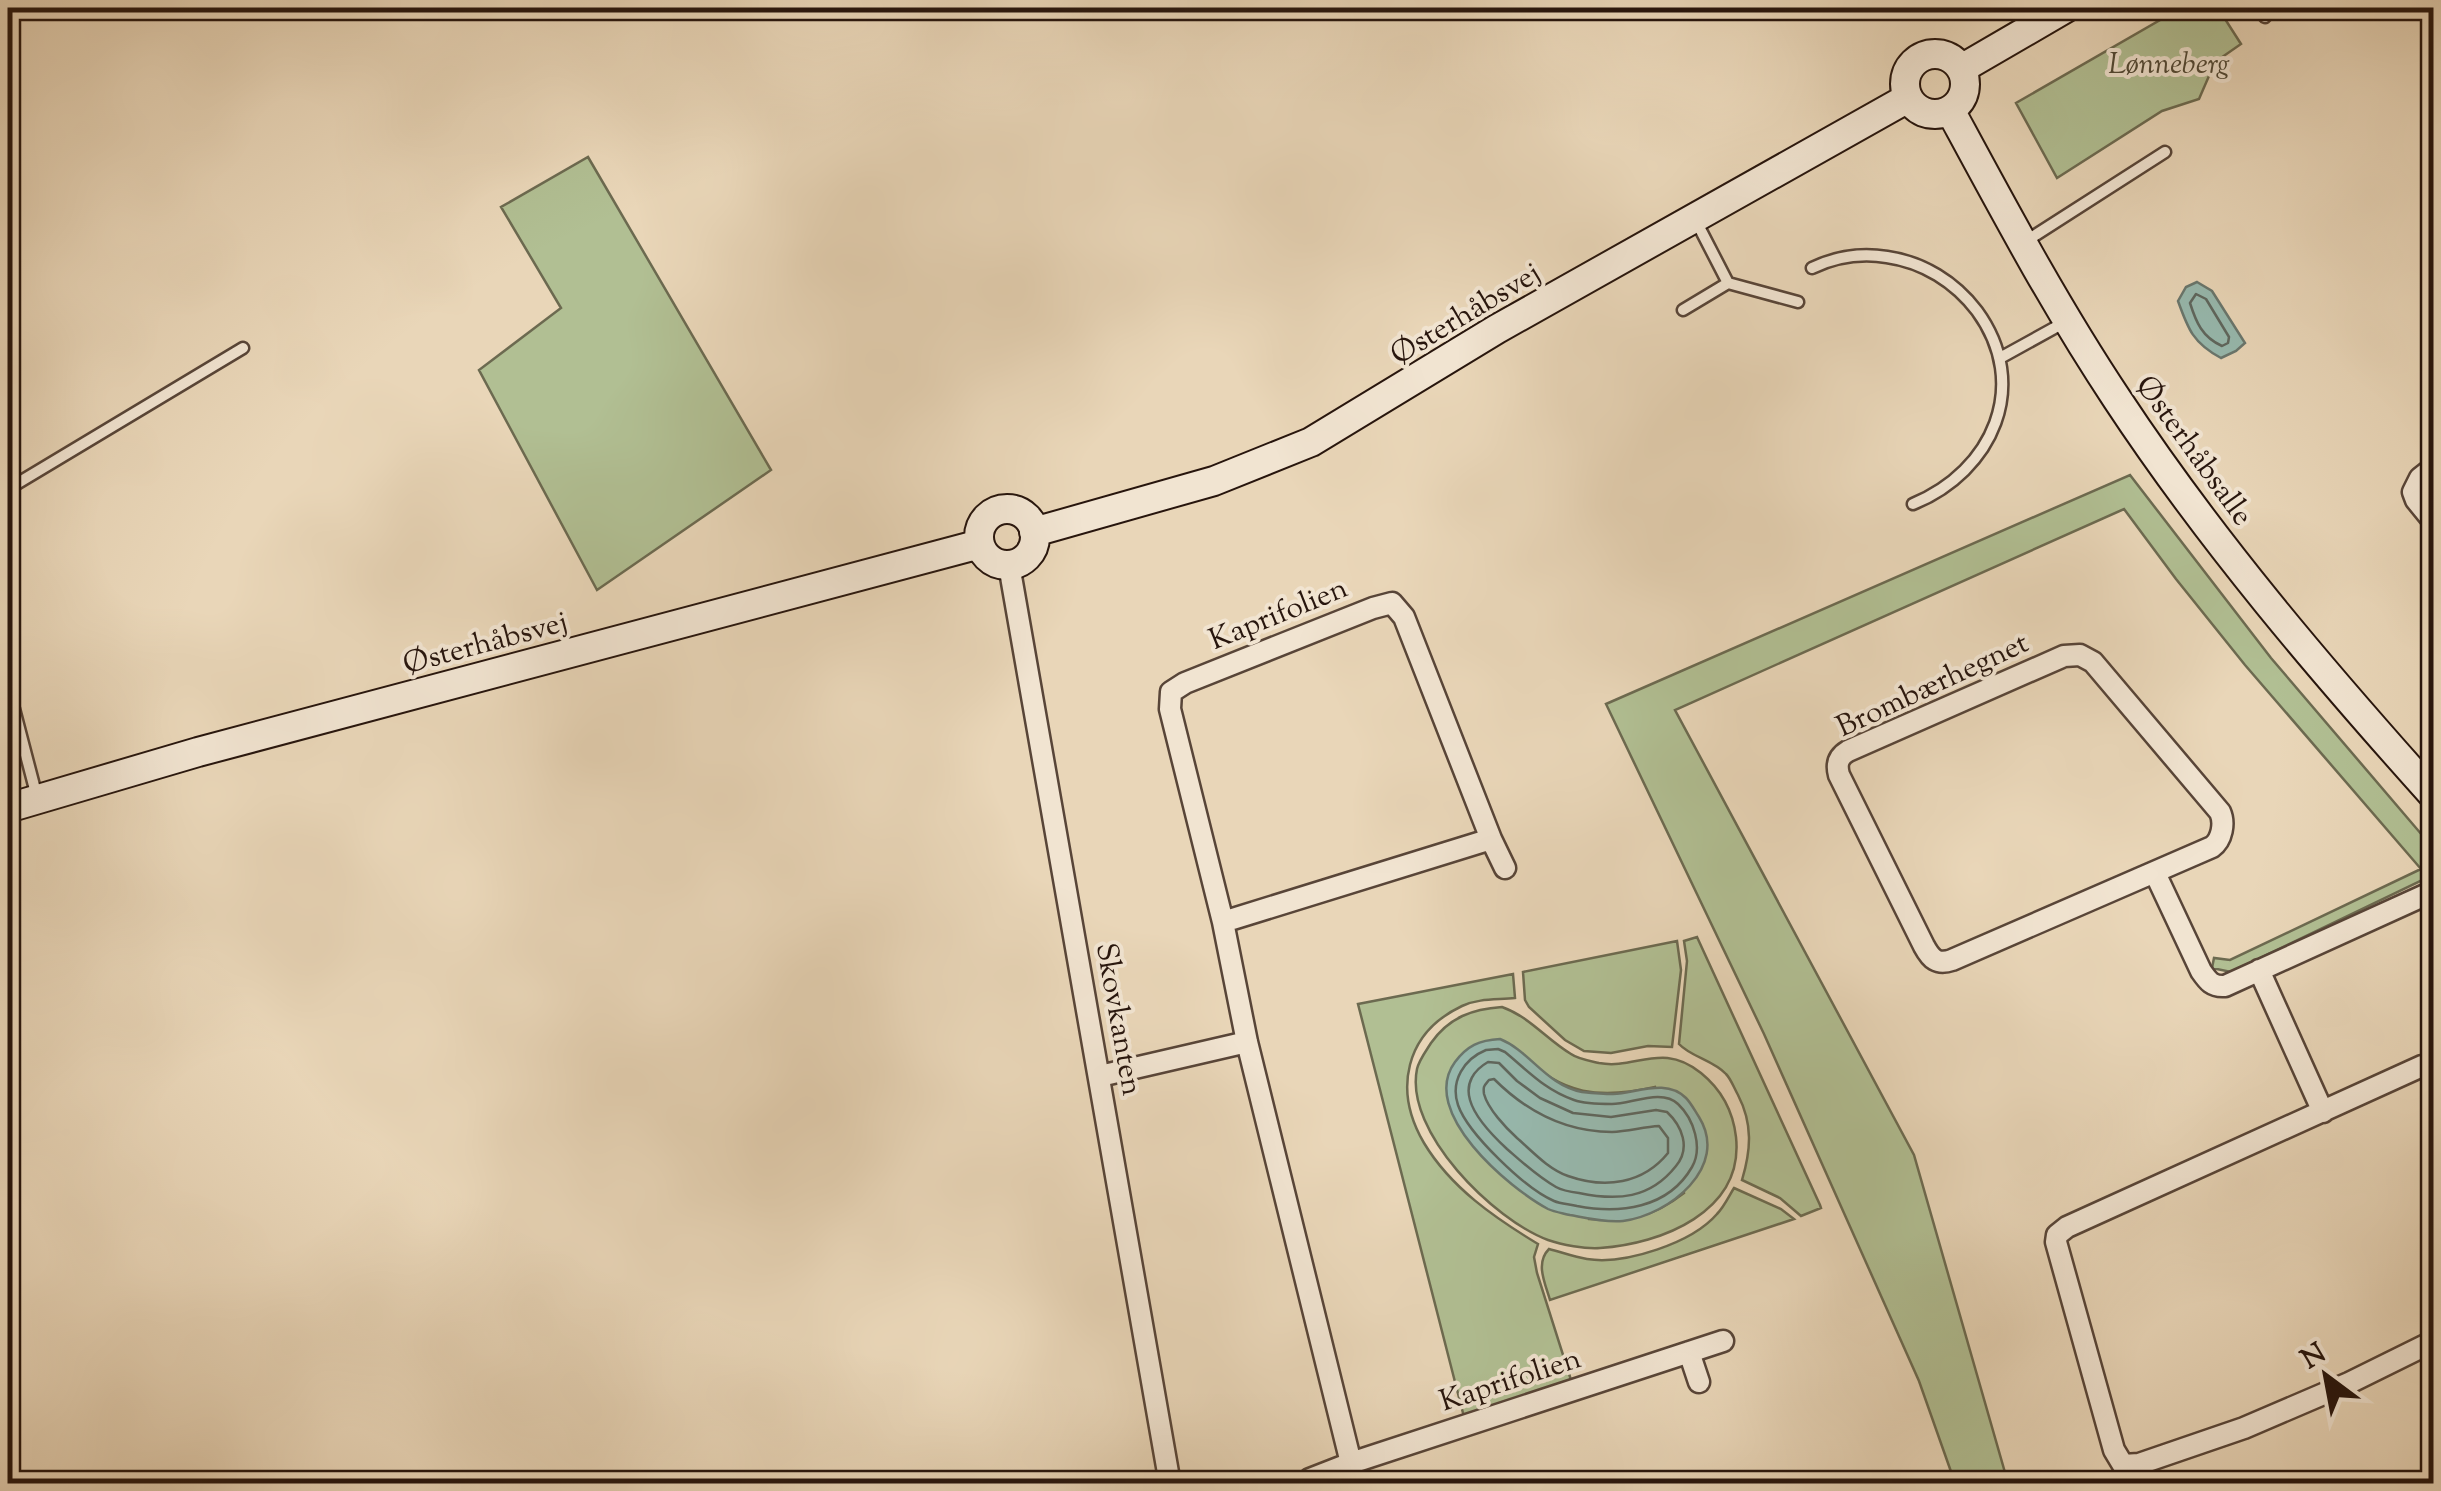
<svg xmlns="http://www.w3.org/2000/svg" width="2441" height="1491" font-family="'Sorts Mill Goudy',serif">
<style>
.green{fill:#b1bf93;stroke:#6c6a50;stroke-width:2.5;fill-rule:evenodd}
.water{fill:#97b9ae;stroke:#6a776e;stroke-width:2.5}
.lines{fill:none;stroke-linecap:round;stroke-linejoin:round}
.shore{stroke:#5f675e;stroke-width:2.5}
.lane-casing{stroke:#584538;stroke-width:15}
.street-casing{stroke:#584538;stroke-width:25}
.secondary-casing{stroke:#27150d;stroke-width:32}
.lane{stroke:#f1e4d1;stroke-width:10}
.street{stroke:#f1e4d1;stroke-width:20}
.secondary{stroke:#f1e4d1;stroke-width:28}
.labels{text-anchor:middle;stroke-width:8;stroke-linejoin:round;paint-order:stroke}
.park-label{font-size:30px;font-style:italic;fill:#504835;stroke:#f1e4d1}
.street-label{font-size:30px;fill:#27150d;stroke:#f1e4d1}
</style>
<rect width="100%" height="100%" fill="#e9d6b8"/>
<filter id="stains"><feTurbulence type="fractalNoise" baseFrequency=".002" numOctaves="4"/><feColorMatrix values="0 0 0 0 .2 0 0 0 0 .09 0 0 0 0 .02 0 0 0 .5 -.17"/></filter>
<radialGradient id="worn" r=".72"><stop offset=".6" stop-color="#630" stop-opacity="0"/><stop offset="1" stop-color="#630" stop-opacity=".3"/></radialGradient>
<path class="green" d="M2181,8H2218L2241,44L2215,62L2199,99L2162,111L2057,178L2016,103Z
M588,157L771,470L597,590L479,370L561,308L501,207Z
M2130,475L2271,658L2428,842L2433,860V875L2231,972L2212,968L2214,958L2230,960L2421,869L2245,665L2176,579L2124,509L1675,710L1914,1155L2008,1483H1955L1919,1381L1764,1034L1606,704Z
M1697,937L1820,1205L1821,1208L1801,1216L1780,1198L1742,1180C1751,1150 1753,1124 1738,1095C1734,1088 1731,1079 1726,1074C1713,1060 1691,1057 1679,1044L1687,961L1684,941Z
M1677,941L1681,970L1672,1047L1648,1046L1611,1053L1584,1051L1565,1040L1529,1007L1525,1000L1523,972Z
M1513,974L1515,998C1497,1000 1479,998 1462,1006C1405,1033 1393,1090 1424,1143C1451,1188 1495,1218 1538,1244L1534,1257L1537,1273L1571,1380L1464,1417L1358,1004Z
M1502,1007C1530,1017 1546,1039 1571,1054C1578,1059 1590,1061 1599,1063C1636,1070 1662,1041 1701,1073C1722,1090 1733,1111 1736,1137C1744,1212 1661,1244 1600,1248C1585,1249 1562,1245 1548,1240C1494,1220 1404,1132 1417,1069C1419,1060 1426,1051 1431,1043C1449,1017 1473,1009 1502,1007ZM1522,1053C1560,1096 1602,1099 1655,1087L1684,1193C1652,1218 1628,1222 1589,1219Z
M1734,1188L1781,1209L1794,1219L1550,1300C1545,1283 1535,1263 1549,1249C1561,1252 1574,1257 1587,1259C1625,1265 1692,1243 1717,1214C1724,1207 1729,1196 1734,1188Z"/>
<path class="water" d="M2197,282L2212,291L2245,343L2236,351L2221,358C2193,343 2188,329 2178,301L2186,287Z
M1500,1039C1530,1051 1546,1085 1582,1092C1592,1093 1603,1094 1613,1094C1637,1093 1666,1078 1686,1098C1691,1103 1695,1111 1699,1117C1730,1167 1669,1215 1623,1221C1606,1223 1586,1218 1570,1215C1562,1213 1554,1212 1548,1209C1509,1188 1418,1112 1455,1062C1467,1046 1479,1040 1500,1039Z"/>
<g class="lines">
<path class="shore" d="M2196,294L2206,299L2229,337L2228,343L2222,346C2202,337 2196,322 2190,303Z
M1486,1050L1498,1049L1505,1052C1528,1071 1545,1090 1574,1100C1585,1104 1600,1104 1612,1104C1631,1104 1662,1088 1678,1104C1694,1119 1703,1148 1692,1167C1668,1209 1619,1214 1577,1206C1570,1204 1561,1204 1554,1201C1526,1189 1468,1134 1458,1105C1450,1081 1464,1059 1486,1050Z
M1488,1062L1499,1063L1517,1081L1540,1098L1573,1113L1611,1117L1656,1110L1667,1112C1682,1126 1691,1148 1676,1166C1650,1199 1617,1201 1579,1193C1571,1192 1563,1191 1556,1187C1538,1177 1523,1163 1507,1149C1494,1137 1475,1118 1470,1100C1465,1083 1474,1070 1488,1062Z
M1494,1079C1527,1112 1565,1132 1612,1132C1628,1131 1644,1127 1659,1126L1668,1138V1153C1643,1184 1605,1189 1568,1176C1548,1169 1532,1151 1517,1138C1506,1128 1488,1109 1484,1094C1483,1086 1484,1086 1489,1080Z"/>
<g class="lane-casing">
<path id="lane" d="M2259,8L2265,17
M1695,219L1728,283L1798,302
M2023,243L2165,152
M1812,268C1835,257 1862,253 1887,257C1923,262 1955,282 1977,311C2031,385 1993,471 1913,504
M1683,310L1728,283
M2000,358L2067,321
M8,489L243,348
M8,697L14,709L37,797"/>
</g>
<g class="street-casing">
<path id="street" d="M2434,467L2420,478L2413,492L2416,500L2434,522
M1009,565L1170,1484
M2080,655L2093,662L2220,812C2225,823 2222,840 2212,847L1952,960C1937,965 1931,959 1924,946L1839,775C1836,764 1838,757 1848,751L2064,656Z
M1491,839L1505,868
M2155,873L2201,971C2208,981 2212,987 2225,986L2434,891
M1223,922L1491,839L1404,617L1392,603L1373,608L1185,683L1171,692L1170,709L1223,922L1247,1042L1351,1463L1723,1341
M2259,970L2323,1112
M2434,1064L2422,1066L2067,1227L2057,1235L2056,1242L2114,1450L2123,1465L2139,1464L2244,1428L2349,1383L2434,1341
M1100,1076L1247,1042
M1689,1352L1699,1382
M1310,1479L1351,1463"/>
</g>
<g class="secondary-casing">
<path id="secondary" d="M1905 84a30 30 0 1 1 60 0a30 30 0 1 1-60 0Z
M1961,69L2066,8
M1950,110C2003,208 2055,306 2117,399C2210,540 2321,670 2434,796
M979 537a28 28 0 1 1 56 0a28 28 0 1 1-56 0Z
M1034,532L1214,481L1311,442L1497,329L1908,98
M8,808L198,752L980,544"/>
</g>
<use href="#lane" class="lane"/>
<use href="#street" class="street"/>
<use href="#secondary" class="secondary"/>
</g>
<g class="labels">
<g class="park-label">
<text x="2169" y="73">Lønneberg</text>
</g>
<g class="street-label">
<text transform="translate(1465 313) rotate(-31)" y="10">Østerhåbsvej</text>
<text transform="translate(2195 450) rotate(54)" y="10">Østerhåbsalle</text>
<text transform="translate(1278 613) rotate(-22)" y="10">Kaprifolien</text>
<text transform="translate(485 642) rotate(-15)" y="10">Østerhåbsvej</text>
<text transform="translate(1932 684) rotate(-25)" y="10">Brombærhegnet</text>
<text transform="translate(1120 1019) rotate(80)" y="10">Skovkanten</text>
<text transform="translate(1510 1379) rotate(-18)" y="10">Kaprifolien</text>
</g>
</g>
<rect width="2441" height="1491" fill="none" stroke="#e9d6b8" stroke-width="40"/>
<rect x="10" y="10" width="2421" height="1471" fill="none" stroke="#27150d" stroke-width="5"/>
<rect x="20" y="20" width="2401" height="1451" fill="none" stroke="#27150d" stroke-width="2.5"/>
<g transform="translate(2326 1376) rotate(328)" stroke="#f1e4d1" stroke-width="8" paint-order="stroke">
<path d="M0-8L18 38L0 25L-18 38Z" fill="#27150d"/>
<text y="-15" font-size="28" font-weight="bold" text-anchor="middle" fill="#27150d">N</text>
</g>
<rect width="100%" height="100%" filter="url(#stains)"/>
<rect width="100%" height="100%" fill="url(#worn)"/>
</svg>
